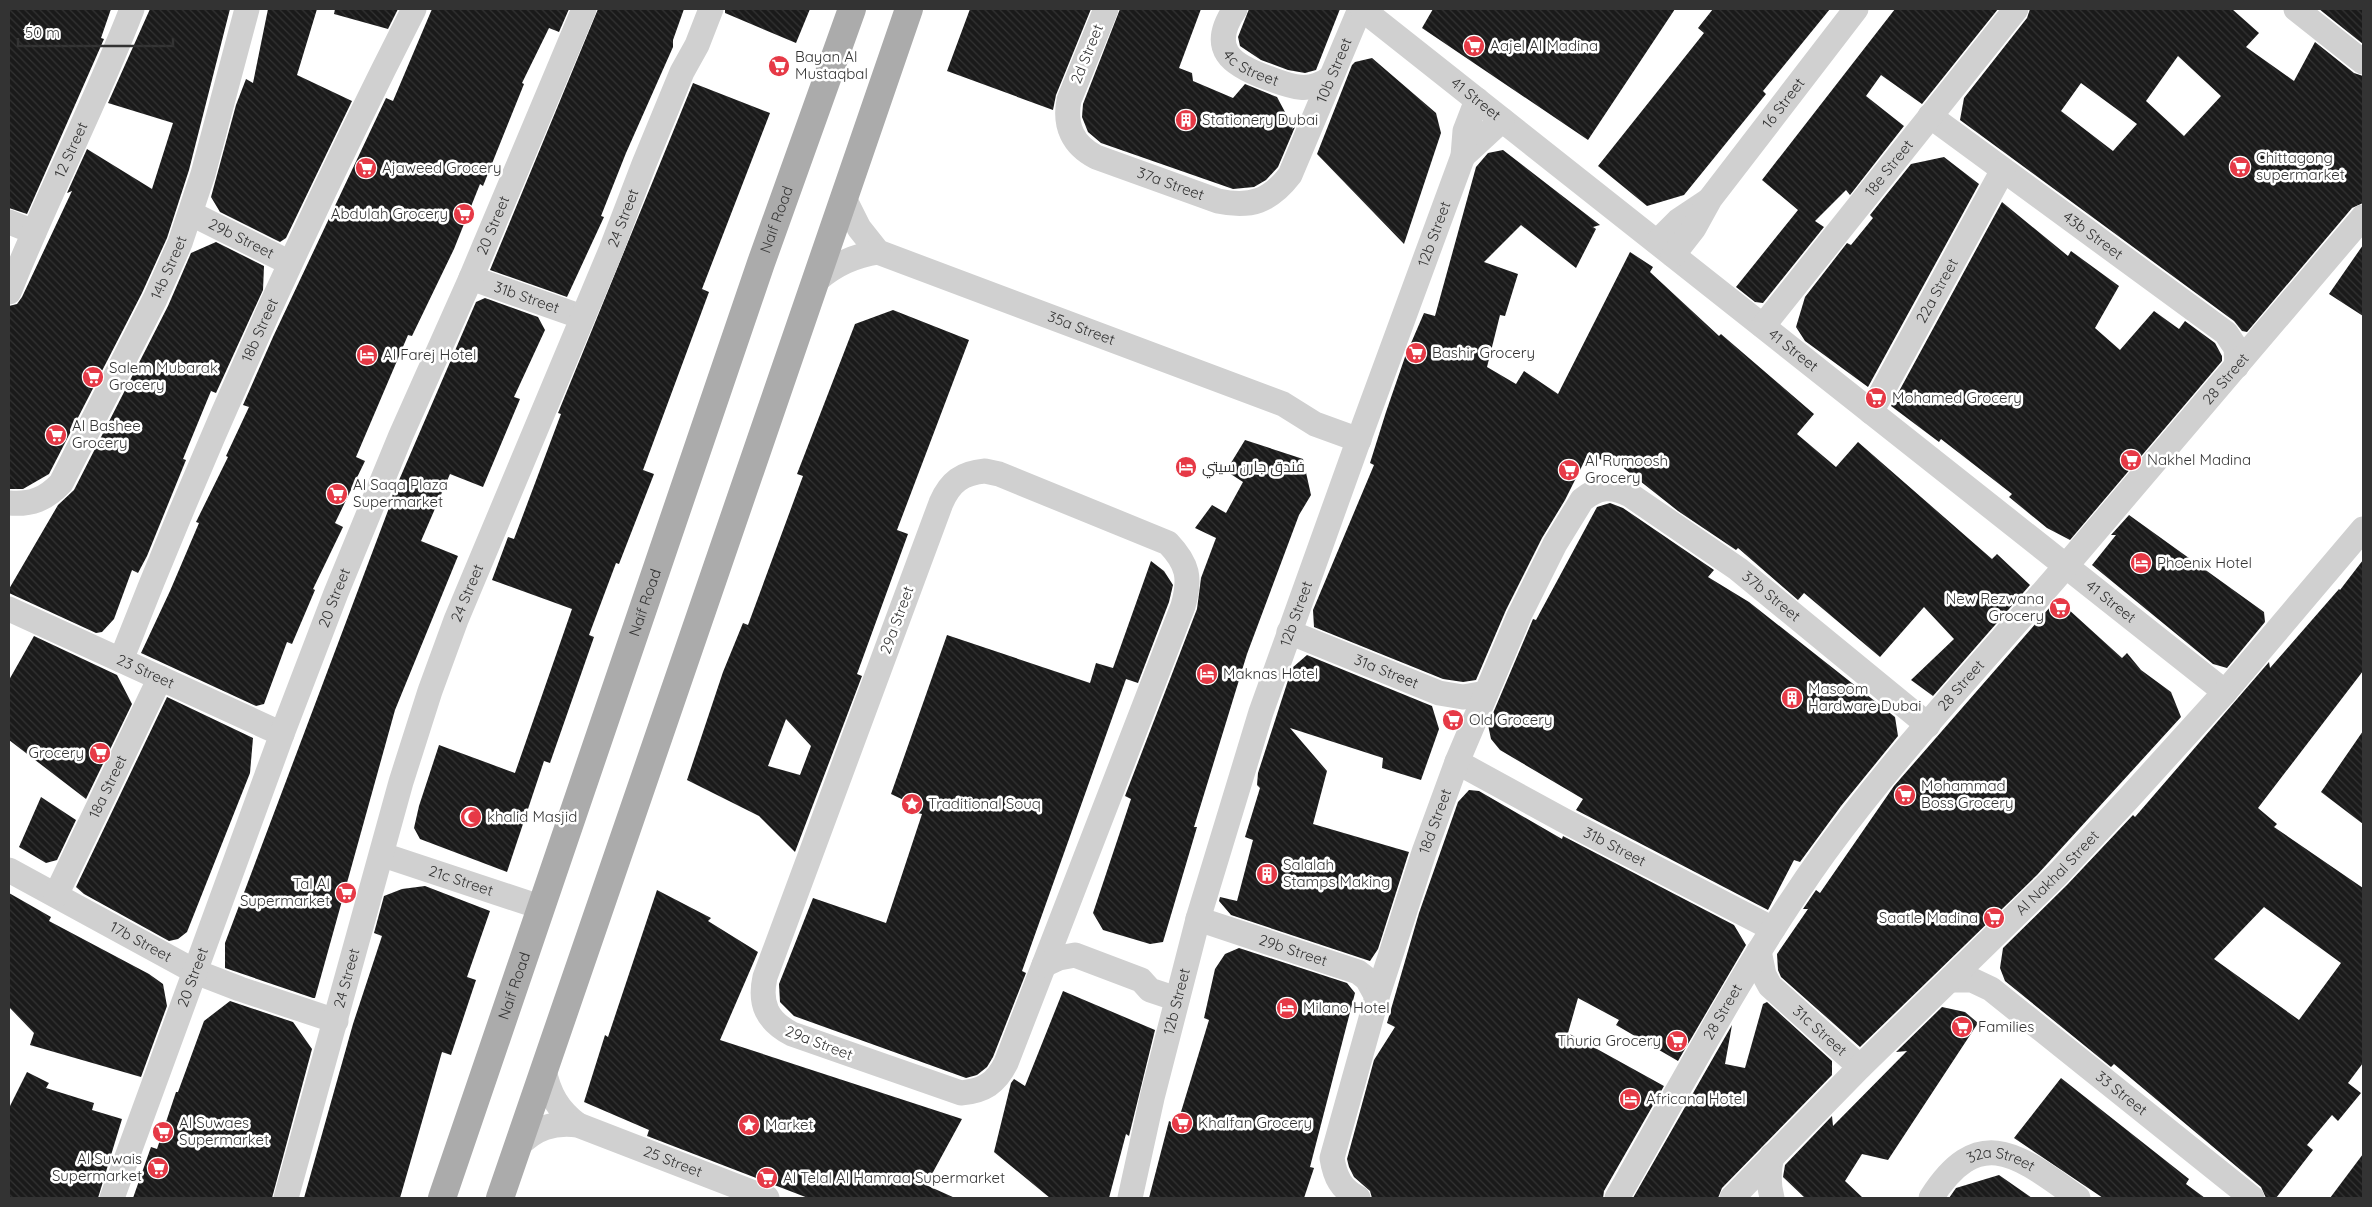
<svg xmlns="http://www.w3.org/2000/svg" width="2372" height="1207" font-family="Quicksand,Cairo,sans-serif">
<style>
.building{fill:url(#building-back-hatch);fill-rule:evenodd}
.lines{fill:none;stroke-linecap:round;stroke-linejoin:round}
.minor{stroke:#d0d0d0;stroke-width:25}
.major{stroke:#ababab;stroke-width:28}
.labels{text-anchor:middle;stroke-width:5;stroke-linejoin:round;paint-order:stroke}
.poi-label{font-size:15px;fill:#333;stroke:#fff;text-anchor:start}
.street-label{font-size:15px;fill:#333;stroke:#fff}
</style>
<defs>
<pattern id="building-back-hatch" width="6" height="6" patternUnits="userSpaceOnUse" patternTransform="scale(1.25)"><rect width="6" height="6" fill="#1a1a1a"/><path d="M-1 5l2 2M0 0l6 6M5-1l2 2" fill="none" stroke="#333"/></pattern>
</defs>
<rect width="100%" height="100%" fill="#fff"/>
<path class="building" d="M9,9H111L101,38L104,39L27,214L9,208Z
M150,9H230L189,170L167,238L142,293L49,474L23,489H9V306L17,304L22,297L72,191L67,193L87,149L152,189L173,123L108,103Z
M268,9H317L297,75L352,101L286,238L280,242L220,212L211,197L236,105L246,79L253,83Z
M335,9H398L388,29L334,14Z
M432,9H569L559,32L549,28L522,83L524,84L483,186L480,184L454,249L412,336L408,335L356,457L365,461L335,523L343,527L313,589L315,590L292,644L287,642L264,704L256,706L141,653L170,591L199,523L196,522L228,457L226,456L249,407L243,405L273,337L386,98L393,101Z
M598,9H684L673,40V47L626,153L601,216L604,217L567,297L490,270Z
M725,9H810L796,43L725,13Z
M970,9H1091L1056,95L1053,110L947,71Z
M1120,9H1201L1179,68L1192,73L1193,81L1233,98L1245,84L1277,97L1293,127L1292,129L1295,127L1278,167L1266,180L1254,187L1233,189L1101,143L1088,132L1082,117L1083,104Z
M1249,9H1340L1316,70L1305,73L1288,70L1261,60L1240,46L1238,37Z
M1433,9H1675L1588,140L1422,28Z
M1713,9H1830L1763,91L1766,94L1684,195L1647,206L1598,166L1704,33L1698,28Z
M1895,9H1998L1922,104L1881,75L1866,96L1904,126L1850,195L1846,190L1815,221L1824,227L1763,303L1755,302L1736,287L1798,210L1762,180Z
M2030,9H2232L2259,33L2246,47L2294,81L2315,42L2354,73L2363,76V203L2352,208L2247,332L2242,331L2234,321L1960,120L1964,98L2027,18ZM2178,56L2221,96L2184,136L2146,101ZM2081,83L2137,124L2113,151L2061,111Z
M2319,9H2363V44Z
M1372,58L1436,113L1441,133L1404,244L1317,154L1352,65L1355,62Z
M693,83L770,113L702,289L709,292L643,470L654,474L619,564L616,563L589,635L594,637L550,763L544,761L507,872L420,839L414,828L419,806L439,745L515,773L572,609L492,580L508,537L514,539L561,414L558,413Z
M1503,150L1600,225L1593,227L1596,229L1576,268L1521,225L1484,262L1518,274L1505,316L1500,315L1487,367L1516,384L1524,371L1558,394L1630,252L1653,267L1650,272L1719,336L1721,334L1814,414L1797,434L1836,467L1858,442L1992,559L1997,554L2030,585L1933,696L1911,680L1954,639L1924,607L1880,657L1804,593L1798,600L1738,548L1736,550L1678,511L1607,455L1603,461L1589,452L1565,500L1542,538L1506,610L1476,680L1463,682L1443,679L1314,627L1313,610L1374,465L1370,463L1386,412L1405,357L1424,313L1435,316L1476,167L1488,153Z
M1944,157L1979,184L1868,387L1805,341L1796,327L1805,297L1847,243L1851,245L1873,218L1870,215L1911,164Z
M2002,202L2068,256L2071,251L2119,286L2095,328L2120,350L2154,311L2179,329L2185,321L2215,343L2222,356V361L2070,540L2047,528L2009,497L2012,494L1941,439L1939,442L1891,406Z
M216,242L264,266L263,290L216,393L211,391L183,459L186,460L147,556L138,573L132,570L114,619L102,632L96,633L9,593V589L58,505L74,490L168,306L191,253Z
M2363,245V316L2329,294Z
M485,298L538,317L545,330L514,397L520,399L483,487L450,474L421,541L458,556L395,710L315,998H313L225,968V943L389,508H387L476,302Z
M893,310L969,340L897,530L908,534L857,674L862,676L795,852L759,816L687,780L723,672L743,623L748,625L803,476L797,474L855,324ZM786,719L811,746L800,775L768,766Z
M1245,440L1303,459L1311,495L1299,515L1247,654L1194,827H1197L1163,942L1150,944L1103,930L1093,913L1131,799L1125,796L1197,609L1201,578L1216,538L1195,528L1212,505L1226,513L1243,482L1226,471Z
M1610,503L1623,508L1714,570L1708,577L1749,602L1895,717L1898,736L1841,806L1800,862L1794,860L1768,910L1576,810L1583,799L1500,750L1491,739L1488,725L1533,619L1536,620L1597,507Z
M2129,515L2264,612L2265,622L2227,668L2213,664L2092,565L2116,535H2111Z
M2363,560V671L2258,808L2277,824L2274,827L2363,888V1063L2348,1083L2361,1093L2338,1121L2332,1115L2307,1145L2313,1150L2276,1198H2266L2261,1187L2114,1064L2111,1067L2005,981L2000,968L2003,948L2067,885L2133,815L2135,817L2269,662L2270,668L2339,589L2340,590ZM2264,907L2341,963L2299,1020L2214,959Z
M1151,561L1164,571L1173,585L1169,602L1138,683L1126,679L1022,971L1026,973L993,1057L987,1067L977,1075L966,1078L794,1016L780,1002L779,984L813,898L886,923L922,814L908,811L910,803L891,794L947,635L1090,683L1096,663L1113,668Z
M2057,599L2122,658L2127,653L2141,670L2171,692L2181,717L2037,875L1860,1047L1781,977L1778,970L1777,954L1808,909H1803L1816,890L1820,893L1894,786Z
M34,636L117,675L132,704L86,799L9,740V680Z
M1307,655L1432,706L1439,729L1421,780L1382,768L1383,758L1290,728L1327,771L1313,824L1409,852L1378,949L1370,961L1231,915L1219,901L1220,897L1237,901L1253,840L1245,837L1260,788L1257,785L1258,773L1292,668Z
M167,697L253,738L250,773L187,932L178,939L169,941L84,894L76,887Z
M2363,731V824L2321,792Z
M1469,790L1479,791L1562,839L1563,836L1734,925L1746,945L1678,1061L1616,1025L1619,1020L1578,998L1568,1033L1664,1086L1604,1191L1603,1198H1372L1370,1191L1354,1177L1349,1167L1347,1159L1374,1060L1395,1027L1387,1023L1419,913L1458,802Z
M41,797L76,820L57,860L46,863L19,847Z
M425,886L490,911L467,977L476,980L451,1055L442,1052L400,1198H304L353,1024L382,936L374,933L384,896L402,889Z
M657,890L711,918L708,921L758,952L720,1040L962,1119L926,1185L955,1198H808L647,1136L649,1130L584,1102L605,1035L608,1037Z
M9,893L51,917L49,921L149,974L163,984L167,1006L141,1077L30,1045L34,1033L9,1007Z
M1239,948L1347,983L1355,993L1310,1167L1314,1168L1304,1198H1149L1169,1121L1177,1125L1209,1020L1204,1018L1215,969L1225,954Z
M1063,991L1155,1030L1129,1136L1126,1134L1109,1198H1050L994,1152L1011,1083L1014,1079L1025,1086Z
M230,1001L293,1022L312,1049L272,1198H133L151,1147L157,1149L176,1092H178L204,1021Z
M1767,1002L1832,1061V1075L1722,1188L1718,1198H1633L1732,1025L1725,1064L1745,1068L1763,1004Z
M1942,1007L1965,1012L1978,1023L1888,1160L1862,1154L1845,1181L1863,1198H1805L1783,1177L1785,1165L1832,1116L1833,1126L1907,1051L1896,1052Z
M27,1072L49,1083L46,1088L94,1103L92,1110L122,1119L98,1198H9V1108Z
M2061,1078L2189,1179L2186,1184L2205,1198H2103L2014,1138Z
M2363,1154V1198H2330Z
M1999,1175L2032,1198H1949L1956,1188Z"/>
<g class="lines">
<g class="minor">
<path id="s1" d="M1106,9L1069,100C1064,126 1073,145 1096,157L1218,201C1251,208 1270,201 1290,175L1360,9"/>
<path id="s2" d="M1235,9C1208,49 1231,65 1268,78C1290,86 1308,94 1329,79"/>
<path id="s3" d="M1362,9L2225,692"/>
<path d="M2296,9L2363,62"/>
<path id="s4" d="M1930,116L2226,333L2236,348L2237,366"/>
<path d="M1463,156L1502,120"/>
<path id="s5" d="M845,200L859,228L878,252L1283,404L1315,424L1359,440"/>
<path id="s6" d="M192,214L290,263"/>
<path d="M9,222L34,232"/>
<path d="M1657,242L1678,221L1708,201"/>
<path id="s7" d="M1673,255L1694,228L1710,199L1856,9"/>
<path id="s8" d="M471,278L582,317"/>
<path d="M817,280C836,264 854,256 878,252"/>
<path id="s9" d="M9,292C47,196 95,105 132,9"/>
<path id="s10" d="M1763,326L2016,9"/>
<path id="s11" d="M1871,412L2003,170"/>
<path d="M985,471L999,474L1168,543C1188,564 1191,578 1183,606L1006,1063C996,1083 984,1091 961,1093L792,1034C767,1021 759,1004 765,977L941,503C950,482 962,473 985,471Z"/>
<path id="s12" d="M9,503C31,505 46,499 61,483L155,299L180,243L203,174L247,9"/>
<path id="s13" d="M9,609L282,734"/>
<path id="s14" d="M1289,632L1439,693L1463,697L1486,693"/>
<path id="s15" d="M121,660C208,438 306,221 414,9"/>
<path id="s16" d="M1457,762L1563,820L1773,929"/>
<path id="s17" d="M383,855L540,907"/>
<path id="s18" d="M9,870L196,972L240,989L336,1021"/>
<path id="s19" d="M56,895L160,678"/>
<path id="s20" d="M1198,919L1358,972L1367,979L1377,997"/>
<path id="s21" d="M1759,951L1764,975L1770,986L1860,1067"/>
<path d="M1044,965L1059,958L1075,955L1141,980L1150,990L1177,999"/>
<path id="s22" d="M1950,980H1972L1991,989L2252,1198"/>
<path d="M544,1070C549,1094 558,1110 578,1125"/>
<path id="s23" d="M518,1146C535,1128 553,1122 578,1125L767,1198"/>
<path d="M1772,1156C1768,1171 1768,1183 1772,1198"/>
<path id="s24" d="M112,1198L282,734L336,593L401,435L471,278L584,9"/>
<path id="s25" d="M286,1198L401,782L430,691L456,620L611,250L644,164L682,72L697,45L711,9"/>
<path id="s26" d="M1130,1198L1152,1098L1198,919L1261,712L1364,425L1463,156L1465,131L1477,100"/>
<path id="s27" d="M1358,1198C1341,1189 1335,1177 1332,1158L1377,997L1424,852L1457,762L1519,616L1555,544L1582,500C1598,487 1611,485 1630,495L1738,569L1928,725"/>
<path id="s28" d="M1617,1198C1684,1081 1746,962 1825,852C1898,752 1984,661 2065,567C2165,451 2264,334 2363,217"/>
<path id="s29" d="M1732,1198L1860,1067L2057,875L2128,799L2225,692L2363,529"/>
<path id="s30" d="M1931,1198C1980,1121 2020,1157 2078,1198"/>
</g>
<g class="major">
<path id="s31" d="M442,1198L761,263L852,9"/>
<path d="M500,1198L909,9"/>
</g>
</g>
<defs>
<g id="supermarket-disc" transform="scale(1.125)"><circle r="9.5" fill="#e63946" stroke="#fff"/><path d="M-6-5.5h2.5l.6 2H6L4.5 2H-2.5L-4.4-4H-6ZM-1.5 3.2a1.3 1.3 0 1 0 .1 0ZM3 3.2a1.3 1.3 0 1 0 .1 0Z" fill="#fff"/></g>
<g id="building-disc" transform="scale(1.125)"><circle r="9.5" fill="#e63946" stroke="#fff"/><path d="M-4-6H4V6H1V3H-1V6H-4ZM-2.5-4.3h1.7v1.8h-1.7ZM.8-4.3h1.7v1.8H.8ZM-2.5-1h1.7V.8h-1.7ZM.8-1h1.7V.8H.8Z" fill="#fff"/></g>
<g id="hotel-disc" transform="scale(1.125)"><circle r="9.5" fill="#e63946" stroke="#fff"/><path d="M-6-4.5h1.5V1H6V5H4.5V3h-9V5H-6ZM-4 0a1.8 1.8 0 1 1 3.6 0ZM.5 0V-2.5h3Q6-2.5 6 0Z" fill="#fff"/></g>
<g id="sight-disc" transform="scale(1.125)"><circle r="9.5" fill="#e63946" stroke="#fff"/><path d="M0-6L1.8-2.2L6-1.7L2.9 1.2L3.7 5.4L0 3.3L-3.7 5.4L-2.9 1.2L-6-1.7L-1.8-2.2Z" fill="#fff"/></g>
<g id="mosque-disc" transform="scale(1.125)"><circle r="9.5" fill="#e63946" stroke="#fff"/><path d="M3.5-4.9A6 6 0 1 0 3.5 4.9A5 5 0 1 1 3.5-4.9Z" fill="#fff"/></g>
</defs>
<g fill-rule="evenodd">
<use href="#supermarket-disc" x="1474" y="46"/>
<use href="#supermarket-disc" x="779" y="66"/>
<use href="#building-disc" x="1186" y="120"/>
<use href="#supermarket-disc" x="2240" y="167"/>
<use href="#supermarket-disc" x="366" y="168"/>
<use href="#supermarket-disc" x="464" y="214"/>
<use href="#supermarket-disc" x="1416" y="353"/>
<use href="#hotel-disc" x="367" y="355"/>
<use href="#supermarket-disc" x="93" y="377"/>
<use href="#supermarket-disc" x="1876" y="398"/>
<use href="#supermarket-disc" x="56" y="435"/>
<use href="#supermarket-disc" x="2131" y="460"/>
<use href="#hotel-disc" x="1186" y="467"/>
<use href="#supermarket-disc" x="1569" y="470"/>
<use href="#supermarket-disc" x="337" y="494"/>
<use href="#hotel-disc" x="2141" y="563"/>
<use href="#supermarket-disc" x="2060" y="608"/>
<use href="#hotel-disc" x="1207" y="674"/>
<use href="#building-disc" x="1792" y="698"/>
<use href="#supermarket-disc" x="1453" y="720"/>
<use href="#supermarket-disc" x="100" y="753"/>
<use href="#supermarket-disc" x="1905" y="795"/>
<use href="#sight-disc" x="912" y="804"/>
<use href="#mosque-disc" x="471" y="817"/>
<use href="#building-disc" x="1267" y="874"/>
<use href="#supermarket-disc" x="346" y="893"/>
<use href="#supermarket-disc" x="1994" y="918"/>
<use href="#hotel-disc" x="1287" y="1008"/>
<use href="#supermarket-disc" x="1962" y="1027"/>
<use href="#supermarket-disc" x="1677" y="1041"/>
<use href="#hotel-disc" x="1630" y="1099"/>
<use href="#supermarket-disc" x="1182" y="1123"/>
<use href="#sight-disc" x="749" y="1125"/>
<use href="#supermarket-disc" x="163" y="1132"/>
<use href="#supermarket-disc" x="158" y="1168"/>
<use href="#supermarket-disc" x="767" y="1178"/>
</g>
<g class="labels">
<g class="poi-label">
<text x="1490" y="51">Aajel Al Madina</text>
<text x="795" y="62">Bayan Al<tspan x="795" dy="17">Mustaqbal</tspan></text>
<text x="1202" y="125">Stationery Dubai</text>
<text x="2256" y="163">Chittagong<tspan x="2256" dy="17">supermarket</tspan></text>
<text x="382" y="173">Ajaweed Grocery</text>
<text x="448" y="219" text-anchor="end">Abdulah Grocery</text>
<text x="1432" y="358">Bashir Grocery</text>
<text x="383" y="360">Al Farej Hotel</text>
<text x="109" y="373">Salem Mubarak<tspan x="109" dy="17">Grocery</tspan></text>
<text x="1892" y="403">Mohamed Grocery</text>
<text x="72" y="431">Al Bashee<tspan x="72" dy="17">Grocery</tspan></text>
<text x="2147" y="465">Nakhel Madina</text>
<text x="1585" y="466">Al Rumoosh<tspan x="1585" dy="17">Grocery</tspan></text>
<text x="1202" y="472">فندق جارن سيتي</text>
<text x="353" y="490">Al Saqa Plaza<tspan x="353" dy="17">Supermarket</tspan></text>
<text x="2157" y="568">Phoenix Hotel</text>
<text x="2044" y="604" text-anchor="end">New Rezwana<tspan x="2044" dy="17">Grocery</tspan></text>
<text x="1223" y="679">Maknas Hotel</text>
<text x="1808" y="694">Masoom<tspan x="1808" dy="17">Hardware Dubai</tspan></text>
<text x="1469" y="725">Old Grocery</text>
<text x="84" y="758" text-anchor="end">Grocery</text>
<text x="1921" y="791">Mohammad<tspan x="1921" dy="17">Boss Grocery</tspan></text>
<text x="928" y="809">Traditional Souq</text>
<text x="487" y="822">khalid Masjid</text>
<text x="1283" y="870">Salalah<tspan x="1283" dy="17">Stamps Making</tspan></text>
<text x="330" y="889" text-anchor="end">Tal Al<tspan x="330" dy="17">Supermarket</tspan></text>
<text x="1978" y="923" text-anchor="end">Saatle Madina</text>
<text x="1303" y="1013">Milano Hotel</text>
<text x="1978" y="1032">Families</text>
<text x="1661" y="1046" text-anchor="end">Thuria Grocery</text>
<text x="1646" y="1104">Africana Hotel</text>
<text x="179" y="1128">Al Suwaes<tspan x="179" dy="17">Supermarket</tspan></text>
<text x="1198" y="1128">Khalfan Grocery</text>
<text x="765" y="1130">Market</text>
<text x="142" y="1164" text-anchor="end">Al Suwais<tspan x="142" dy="17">Supermarket</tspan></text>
<text x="783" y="1183">Al Telal Al Hamraa Supermarket</text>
</g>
<g class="street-label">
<text transform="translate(1087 54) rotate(-68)" y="5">2d Street</text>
<text dy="5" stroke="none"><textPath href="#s2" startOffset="76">4c Street</textPath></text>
<text dy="5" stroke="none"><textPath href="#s1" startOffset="492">10b Street</textPath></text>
<text dy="5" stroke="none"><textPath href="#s3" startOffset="145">41 Street</textPath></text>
<text dy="5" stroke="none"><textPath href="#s7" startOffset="188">16 Street</textPath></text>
<text dy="5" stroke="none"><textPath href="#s9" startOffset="155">12 Street</textPath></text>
<text dy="5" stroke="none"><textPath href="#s10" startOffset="202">18e Street</textPath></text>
<text dy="5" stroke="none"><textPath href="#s1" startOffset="246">37a Street</textPath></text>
<text dy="5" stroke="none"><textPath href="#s25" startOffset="1038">24 Street</textPath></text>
<text dy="5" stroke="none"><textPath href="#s31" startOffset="1034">Naif Road</textPath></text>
<text dy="5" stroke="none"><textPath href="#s24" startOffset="1045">20 Street</textPath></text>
<text dy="5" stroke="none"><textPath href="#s26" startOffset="1012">12b Street</textPath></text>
<text dy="5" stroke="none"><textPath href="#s4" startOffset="202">43b Street</textPath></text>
<text dy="5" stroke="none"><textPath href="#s6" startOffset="55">29b Street</textPath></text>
<text dy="5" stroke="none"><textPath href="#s12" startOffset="299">14b Street</textPath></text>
<text dy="5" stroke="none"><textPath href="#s11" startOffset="138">22a Street</textPath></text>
<text dy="5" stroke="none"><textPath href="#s8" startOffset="59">31b Street</textPath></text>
<text dy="5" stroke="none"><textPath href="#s5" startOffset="279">35a Street</textPath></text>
<text dy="5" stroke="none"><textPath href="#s15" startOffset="358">18b Street</textPath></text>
<text dy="5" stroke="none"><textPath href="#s3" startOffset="550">41 Street</textPath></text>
<text dy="5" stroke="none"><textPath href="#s28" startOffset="1024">28 Street</textPath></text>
<text dy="5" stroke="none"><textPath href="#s25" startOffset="632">24 Street</textPath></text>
<text dy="5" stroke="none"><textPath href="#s27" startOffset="982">37b Street</textPath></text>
<text dy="5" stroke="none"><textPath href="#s24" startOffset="640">20 Street</textPath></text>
<text dy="5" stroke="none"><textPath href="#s3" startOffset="955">41 Street</textPath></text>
<text dy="5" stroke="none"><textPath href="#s31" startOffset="629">Naif Road</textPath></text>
<text dy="5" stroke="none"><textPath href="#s26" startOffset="608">12b Street</textPath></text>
<text transform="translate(897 620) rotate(-70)" y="5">29a Street</text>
<text dy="5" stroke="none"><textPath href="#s13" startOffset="150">23 Street</textPath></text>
<text dy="5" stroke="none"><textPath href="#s14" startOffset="105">31a Street</textPath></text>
<text dy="5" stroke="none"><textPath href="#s28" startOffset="619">28 Street</textPath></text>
<text dy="5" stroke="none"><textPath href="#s19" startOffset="120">18a Street</textPath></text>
<text dy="5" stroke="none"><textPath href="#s27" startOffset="402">18d Street</textPath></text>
<text dy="5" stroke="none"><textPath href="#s16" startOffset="179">31b Street</textPath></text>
<text dy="5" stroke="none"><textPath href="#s29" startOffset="460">Al Nakhal Street</textPath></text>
<text dy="5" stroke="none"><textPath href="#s17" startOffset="82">21c Street</textPath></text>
<text dy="5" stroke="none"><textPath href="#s18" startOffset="150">17b Street</textPath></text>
<text dy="5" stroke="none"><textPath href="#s20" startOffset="100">29b Street</textPath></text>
<text dy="5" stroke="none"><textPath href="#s24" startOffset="235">20 Street</textPath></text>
<text dy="5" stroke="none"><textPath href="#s25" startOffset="228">24 Street</textPath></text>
<text dy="5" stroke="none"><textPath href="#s31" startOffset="224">Naif Road</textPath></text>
<text dy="5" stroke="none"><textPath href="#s26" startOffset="202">12b Street</textPath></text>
<text dy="5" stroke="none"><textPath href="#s28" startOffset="214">28 Street</textPath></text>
<text dy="5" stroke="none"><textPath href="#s21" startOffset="104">31c Street</textPath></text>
<text transform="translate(819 1043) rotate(21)" y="5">29a Street</text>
<text dy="5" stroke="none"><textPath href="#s22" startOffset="210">33 Street</textPath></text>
<text dy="5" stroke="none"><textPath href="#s23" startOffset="168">25 Street</textPath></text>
<text dy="5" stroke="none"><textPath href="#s30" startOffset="89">32a Street</textPath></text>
</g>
</g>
<rect width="2372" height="1207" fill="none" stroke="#333333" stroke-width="20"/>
<path d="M18 38v8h155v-8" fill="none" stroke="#333333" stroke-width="2.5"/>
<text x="25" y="38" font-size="15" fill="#333333" stroke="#ffffff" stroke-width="4" paint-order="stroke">50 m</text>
</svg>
